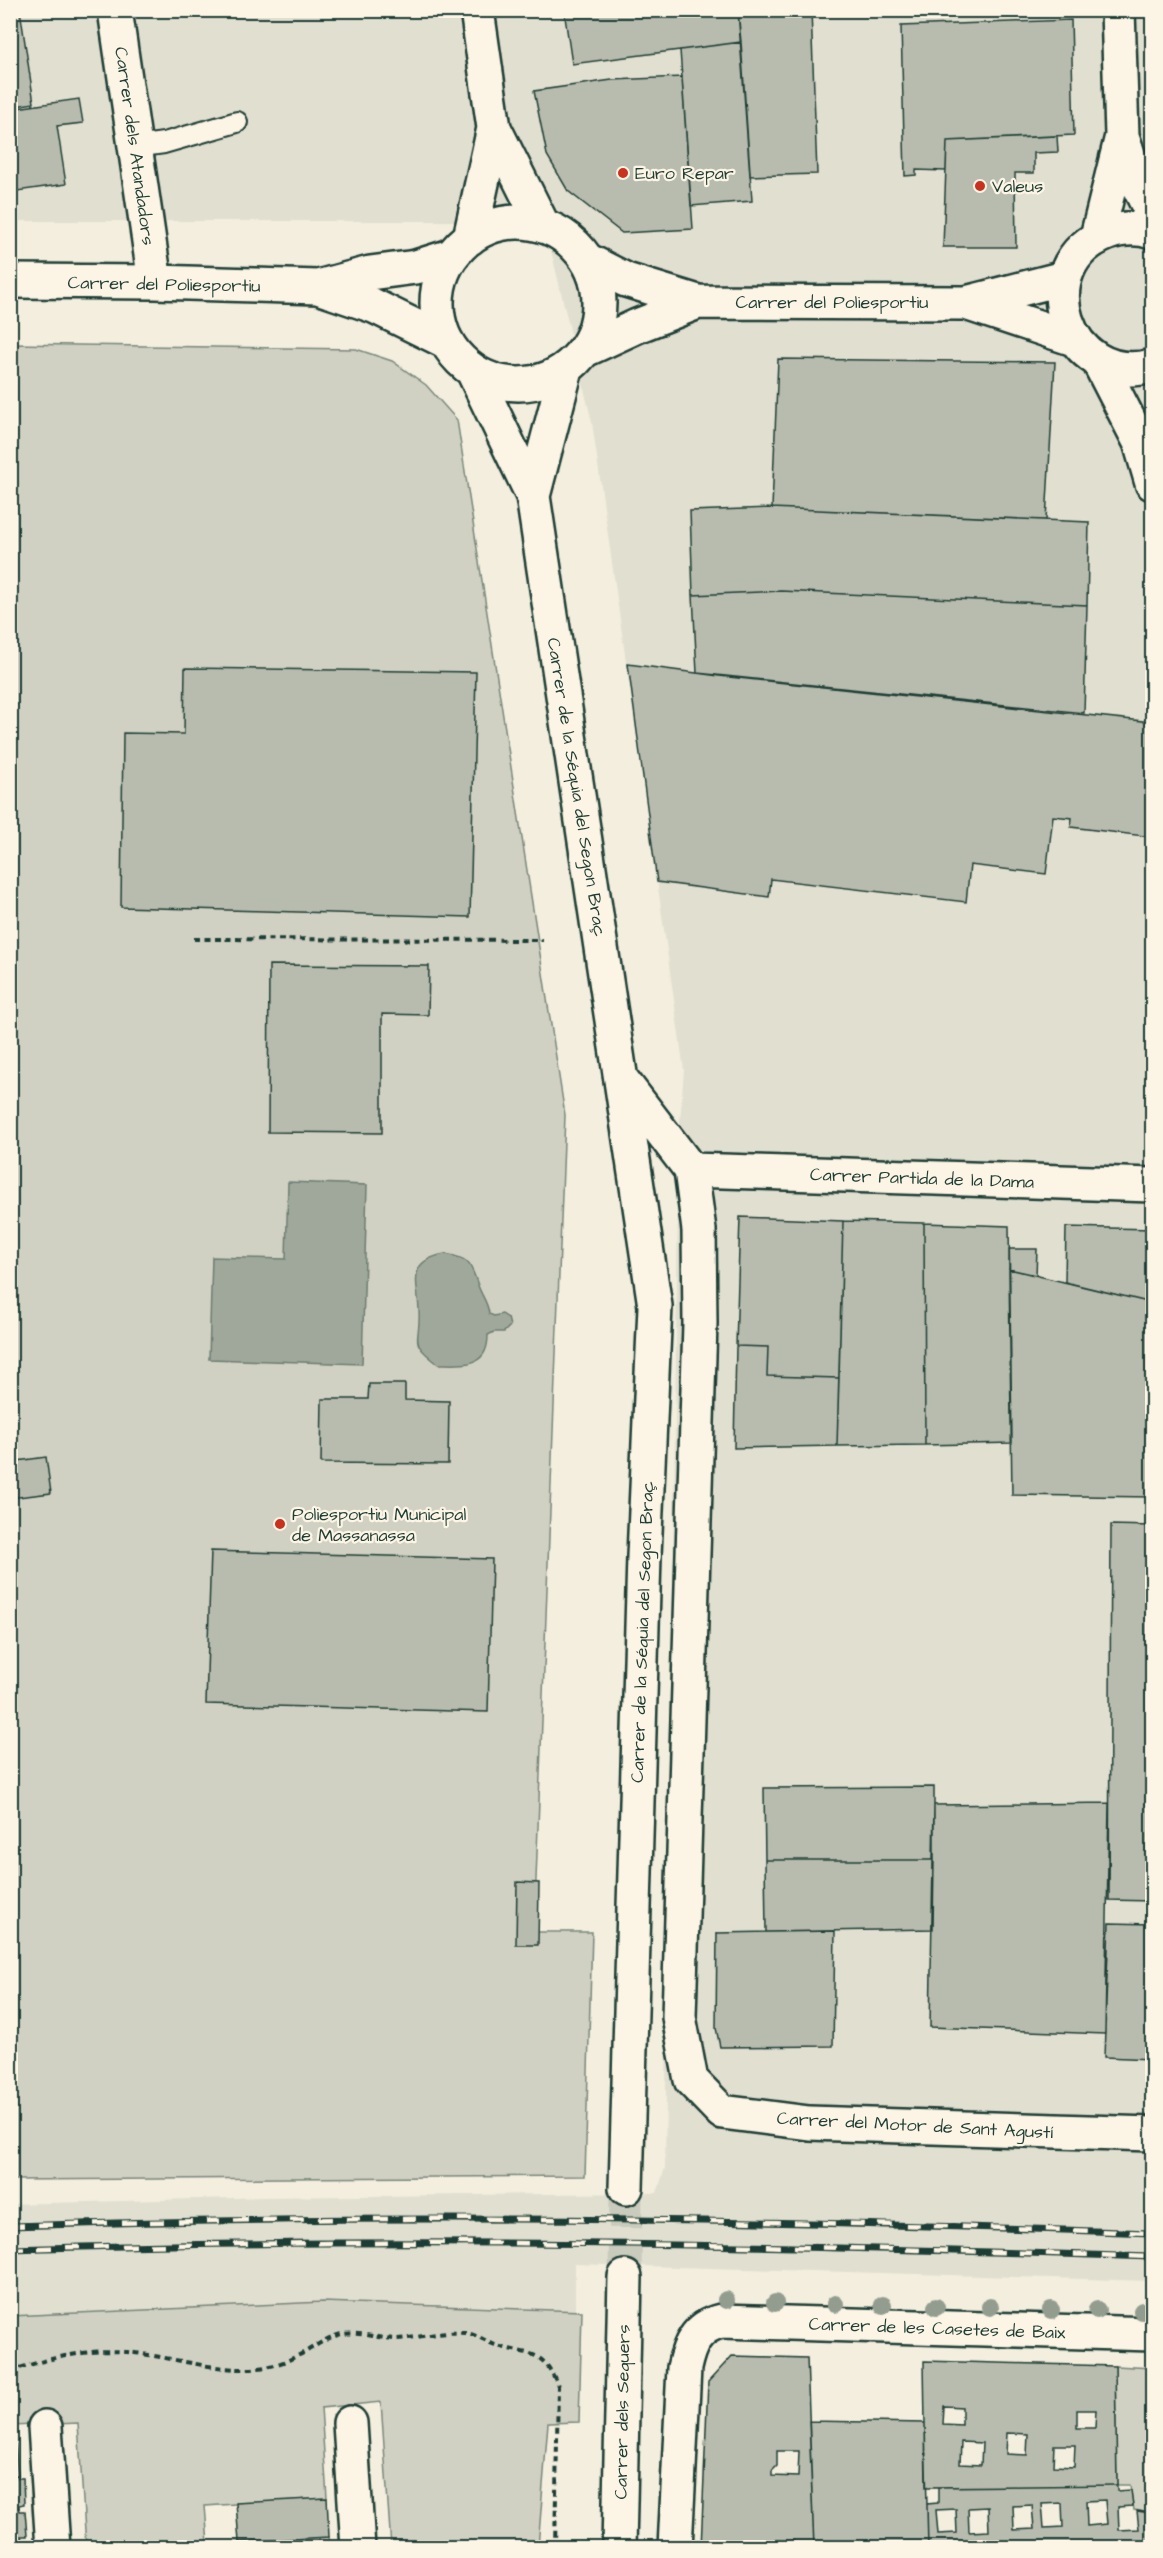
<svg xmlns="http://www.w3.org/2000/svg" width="1163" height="2558" font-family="'Architects Daughter',sans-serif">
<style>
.built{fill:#e1dfd0}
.green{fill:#d0d1c2;stroke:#78877b;stroke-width:1.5}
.water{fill:#a0a89b;stroke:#6c7d72;stroke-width:1.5}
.building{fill:#b8bcae;stroke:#1f3d34;stroke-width:1.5;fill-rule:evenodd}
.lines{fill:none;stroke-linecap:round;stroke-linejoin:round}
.street-tunnel{stroke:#c9cbbc;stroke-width:33;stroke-dasharray:33 16;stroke-linecap:butt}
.lane-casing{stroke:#1f3d34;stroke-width:24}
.street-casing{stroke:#1f3d34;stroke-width:38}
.path{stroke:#1f3d34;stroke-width:4;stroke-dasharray:6 4.5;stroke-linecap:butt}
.lane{stroke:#fcf5e5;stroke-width:20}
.street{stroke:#fcf5e5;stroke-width:33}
.rail-casing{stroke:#1f3d34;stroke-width:7}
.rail{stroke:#fcf5e5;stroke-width:4.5;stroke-dasharray:14;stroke-linecap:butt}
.tree{fill:#929d90}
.poi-dot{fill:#c8321e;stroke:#fcf5e5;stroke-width:2}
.labels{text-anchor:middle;stroke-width:4.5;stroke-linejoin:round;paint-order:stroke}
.street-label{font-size:18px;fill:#1f3d34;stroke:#fcf5e5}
.poi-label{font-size:18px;fill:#1f3d34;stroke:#fcf5e5;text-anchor:start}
</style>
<rect width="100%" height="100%" fill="#f3eede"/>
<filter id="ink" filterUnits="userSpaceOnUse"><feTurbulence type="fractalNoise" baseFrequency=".0167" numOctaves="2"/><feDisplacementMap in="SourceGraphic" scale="12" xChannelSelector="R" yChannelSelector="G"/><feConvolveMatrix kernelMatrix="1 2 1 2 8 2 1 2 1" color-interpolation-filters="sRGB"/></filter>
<g filter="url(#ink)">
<path class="built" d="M11,11H1152V2281L575,2264V2311L323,2302L11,2316L10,2204L268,2197L657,2193L665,2168L679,1135L684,1070L592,422L544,221H11Z"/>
<path class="green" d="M11,344L356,349L392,361L426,385L457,420L565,1115L534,1932H592L585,2176L11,2180Z
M323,2302L582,2311L579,2422L548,2423L538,2547H391L381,2402L321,2408L327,2498L205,2506L208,2544L329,2537L330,2547H86L78,2423L11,2426L10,2316Z
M1115,2366L1152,2368L1150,2513L1134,2510L1130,2485H1117Z"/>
<path class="water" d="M288,1182L367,1185L362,1364L209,1359L212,1257L286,1259Z
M445,1254C473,1259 470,1265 479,1288C483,1298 488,1303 489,1314L494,1316L502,1314L508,1318L510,1326L504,1332H494L488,1335C488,1368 465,1364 438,1364C407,1340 421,1343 419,1311C418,1281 406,1261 445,1254Z"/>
<path class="building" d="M10,10H20L34,103L10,107Z
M564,10H738L741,42L572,64Z
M738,10H811L817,174L750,176Z
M1071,20L1074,135L947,141L946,171L916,170V175L905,176L901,26Z
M741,42L752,201L691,206L680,50Z
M682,77L693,229L622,233L568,191L547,155L534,91L612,80Z
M79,99L83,123L57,126L66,184L10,192V109Z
M1057,136L1058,152L1034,153V173H1015L1016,247H943L947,141Z
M778,359L1055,362L1046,520L772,508Z
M772,508L1089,522L1087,605L781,591L693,595L690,511Z
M781,591L1087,605L1084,713L697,673L693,595Z
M628,664L719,676L1152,722V837L1071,827L1072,818L1053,816L1046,874L970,865L966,902L771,879L769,897L657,882Z
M185,668L476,672L470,917L121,907L123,733L184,734Z
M269,965L429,966L428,1015L382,1014V1133L268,1132Z
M740,1217L843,1221L839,1378L767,1376L768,1347L736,1346Z
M843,1221L924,1223L925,1445L837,1446Z
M924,1223L1009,1226L1012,1443L925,1445Z
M1066,1227L1152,1229V1303L1065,1282Z
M1009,1249H1037L1036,1275L1009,1269Z
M1009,1269L1152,1303V1497L1012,1495Z
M736,1346L768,1347L767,1376L839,1378L837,1446L734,1448Z
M369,1384H405V1400L449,1401L448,1464L321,1463L322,1399H368Z
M46,1457L51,1493L10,1498V1462Z
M1111,1525L1152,1526V1901L1109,1900Z
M211,1551L492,1559L488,1712L206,1704Z
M934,1787V1860H765L764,1788Z
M1109,1803L1105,2034L930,2027L934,1805Z
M765,1860H934L933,1929L766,1932Z
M517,1882L539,1883L538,1945H516Z
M1109,1923L1152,1924V2059L1104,2057Z
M835,1931L833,2046L720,2047L716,2028L717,1933Z
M732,2356L807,2358L814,2548H794V2541L770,2540L771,2548H701L708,2382ZM777,2451H799L798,2477L772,2476V2471L777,2466Z
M924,2361L1115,2366L1117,2485L926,2487ZM944,2406L962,2407V2425L943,2424ZM1077,2410H1096L1095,2428H1077ZM1007,2433L1028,2434L1027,2455L1006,2454ZM961,2442L982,2443L981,2465L960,2464ZM1054,2445H1075L1074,2467L1053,2466Z
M809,2421L925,2423L928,2548H814Z
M10,2426H14L18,2475L10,2476Z
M18,2475V2478H23L24,2504L19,2505V2508H10V2476Z
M1117,2485V2491L1131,2490L1133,2506L1118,2507L1119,2530L1139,2529L1137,2511L1150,2513L1152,2548H928L927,2504L938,2503V2487ZM1105,2500L1107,2524L1087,2526L1086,2501ZM1062,2503L1063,2527L1044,2528L1042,2504ZM1032,2505L1034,2529L1014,2530L1013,2506ZM988,2507L989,2531L969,2532L968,2508ZM956,2509L957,2533L938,2534L936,2510Z
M327,2498L329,2537L239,2542L236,2503Z
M10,2508H19L20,2511H25L27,2536H21L22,2540H10Z
M10,2540H22V2548H10Z"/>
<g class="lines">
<path class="street-tunnel" d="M625,2277L626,2188"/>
<g class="lane-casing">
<path id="lane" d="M135,147L164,143L237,122"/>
</g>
<g class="street-casing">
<path id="street" d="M115,10L155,282
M477,10L494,128L543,226
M1122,136L1139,187L1152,213
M437 303a81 81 0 1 1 162 0a81 81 0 1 1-162 0Z
M1152,232C1137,227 1123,228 1108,233C1025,264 1065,389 1152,366
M1097,237L1122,136L1118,10
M470,238L494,128
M587,260L626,280L698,302L966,303L1064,278
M10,281L155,282L318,287L374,306L447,342
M318,287L370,273L416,267L451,256
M966,303L1074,339
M585,350L637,326L698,302
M1098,360L1140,442L1152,483
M473,371L533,496L655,1306L644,1556L626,2188
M533,496L566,369
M622,1080L691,1170L699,1230L700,1323L679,2017L691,2080L722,2112L809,2123L1152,2134
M691,1170L1152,1185
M350,2423L358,2548
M45,2427L53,2548
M619,2548L625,2277
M675,2548L684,2368C689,2345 696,2327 721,2321L1152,2334"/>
</g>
<path class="path" d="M194,939L543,940
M10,2371C47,2359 88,2348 127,2352C167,2356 208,2370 249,2369C266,2368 282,2364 297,2356C311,2350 323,2339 338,2335C356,2330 378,2339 397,2339C419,2338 442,2331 465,2333C476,2334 485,2341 495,2345C529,2357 542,2346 558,2386L555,2548"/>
<use href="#lane" class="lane"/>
<use href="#street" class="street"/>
<g class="rail-casing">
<path id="rail" d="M10,2226C391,2213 772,2219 1152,2233
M10,2249C391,2237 772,2244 1152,2257"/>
</g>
<use href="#rail" class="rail"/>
</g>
<g class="tree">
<circle cx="726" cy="2300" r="9"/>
<circle cx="775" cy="2303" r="9"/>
<circle cx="835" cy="2304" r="9"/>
<circle cx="883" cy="2305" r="9"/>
<circle cx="936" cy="2307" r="9"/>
<circle cx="990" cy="2307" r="9"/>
<circle cx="1051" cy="2310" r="9"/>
<circle cx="1097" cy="2310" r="9"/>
<circle cx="1142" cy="2311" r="9"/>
</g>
</g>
<g class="poi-dot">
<circle cx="623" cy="173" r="6"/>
<circle cx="980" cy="186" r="6"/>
<circle cx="280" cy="1524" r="6"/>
</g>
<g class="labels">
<g class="street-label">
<text transform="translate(135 146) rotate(82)" y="6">Carrer dels Atandadors</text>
<text transform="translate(164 284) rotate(1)" y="6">Carrer del Poliesportiu</text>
<text x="832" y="308">Carrer del Poliesportiu</text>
<text transform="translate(577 787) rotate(81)" y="6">Carrer de la Séquia del Segon Braç</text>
<text transform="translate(922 1178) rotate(2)" y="6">Carrer Partida de la Dama</text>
<text transform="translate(642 1632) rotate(-88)" y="6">Carrer de la Séquia del Segon Braç</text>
<text transform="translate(915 2125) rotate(3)" y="6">Carrer del Motor de Sant Agustí</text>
<text transform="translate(937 2328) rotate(2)" y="6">Carrer de les Casetes de Baix</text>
<text transform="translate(622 2412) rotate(-89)" y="6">Carrer dels Sequers</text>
</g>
<g class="poi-label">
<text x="635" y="179">Euro Repar</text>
<text x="992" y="192">Valeus</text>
<text x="292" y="1520">Poliesportiu Municipal<tspan x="292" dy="21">de Massanassa</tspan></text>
</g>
</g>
<rect width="1163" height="2558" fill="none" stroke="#fcf5e5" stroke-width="36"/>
<rect x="18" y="18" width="1127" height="2522" fill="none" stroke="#1f3d34" stroke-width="2" filter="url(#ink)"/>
</svg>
